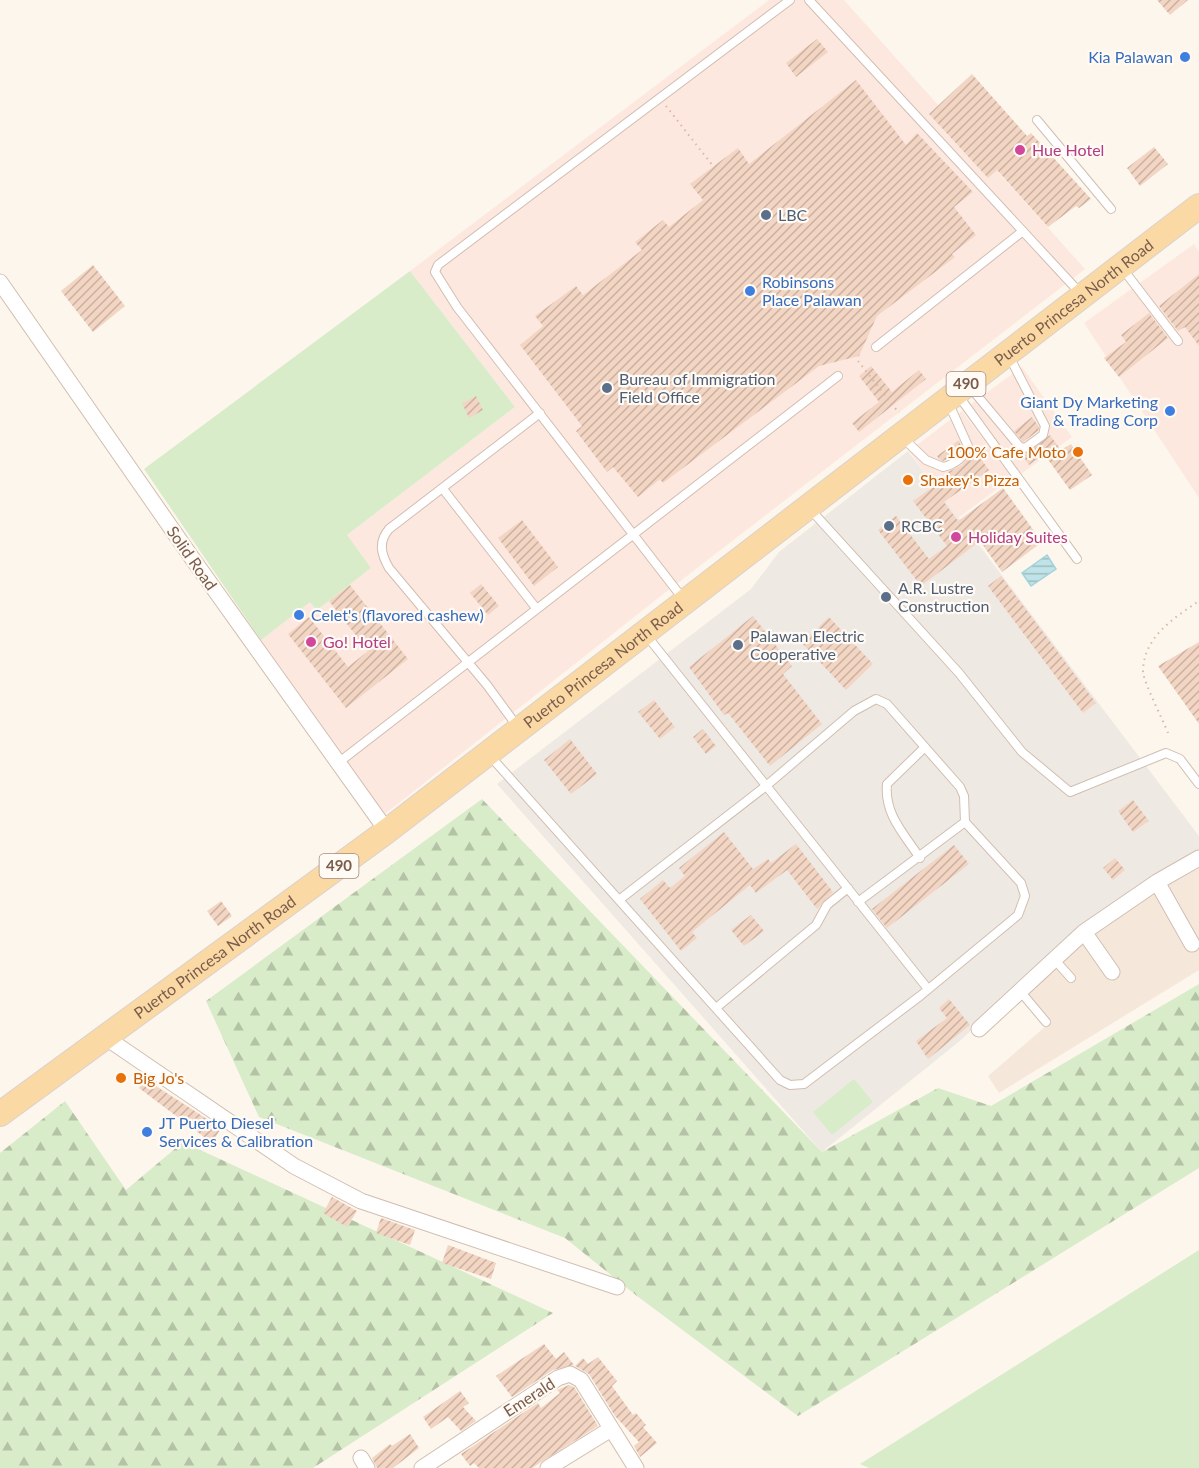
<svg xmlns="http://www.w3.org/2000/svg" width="1199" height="1468" font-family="Lato,sans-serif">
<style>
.residential{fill:#f5e8da}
.commercial{fill:#fde8e0}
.industrial{fill:#efe9e4}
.green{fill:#d8ecc9}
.forest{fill:url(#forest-firs)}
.water{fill:url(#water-rules);stroke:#a5d3da;stroke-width:1.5}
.building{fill:url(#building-hatch)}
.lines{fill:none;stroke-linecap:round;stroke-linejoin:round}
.service-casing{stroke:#d1beb0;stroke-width:10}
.minor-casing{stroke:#d1beb0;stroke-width:17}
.primary-casing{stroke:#dad1cd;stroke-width:26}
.path{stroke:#d9b8a5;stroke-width:2;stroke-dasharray:1.5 4.5;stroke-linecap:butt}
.service{stroke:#fff;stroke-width:8}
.minor{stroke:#fff;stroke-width:15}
.primary{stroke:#fbd9a5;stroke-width:24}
.shop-dot{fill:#3f7fe0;stroke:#fffaf3;stroke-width:2}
.hotel-dot{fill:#d1479c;stroke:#fffaf3;stroke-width:2}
.service-dot{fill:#5c6f8a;stroke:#fffaf3;stroke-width:2}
.food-dot{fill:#e8710a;stroke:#fffaf3;stroke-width:2}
.labels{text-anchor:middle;stroke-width:4.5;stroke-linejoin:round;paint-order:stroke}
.shield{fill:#fffaf3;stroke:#a28b7f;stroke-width:1.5}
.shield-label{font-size:15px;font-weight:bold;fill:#7a5c4d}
.shop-label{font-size:16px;fill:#366cbe;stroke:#fffaf3;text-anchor:start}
.hotel-label{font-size:16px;fill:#b23c85;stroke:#fffaf3;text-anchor:start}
.service-label{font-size:16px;fill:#4e5e75;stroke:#fffaf3;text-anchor:start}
.street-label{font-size:16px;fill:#7a5c4d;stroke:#fffaf3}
.food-label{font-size:16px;fill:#c56008;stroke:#fffaf3;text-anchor:start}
</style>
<defs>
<pattern id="forest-firs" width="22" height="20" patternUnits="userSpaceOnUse" patternTransform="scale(1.5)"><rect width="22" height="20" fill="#d8ecc9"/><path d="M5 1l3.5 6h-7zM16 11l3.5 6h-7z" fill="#b4c2a5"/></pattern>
<pattern id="water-rules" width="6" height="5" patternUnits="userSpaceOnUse" patternTransform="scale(1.5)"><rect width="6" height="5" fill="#bfe3e8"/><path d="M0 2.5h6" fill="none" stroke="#a0bbbe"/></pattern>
<pattern id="building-hatch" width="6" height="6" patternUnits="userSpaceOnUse" patternTransform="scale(1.5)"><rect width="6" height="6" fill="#f3d5c3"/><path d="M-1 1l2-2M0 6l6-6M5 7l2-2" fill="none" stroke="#cab0a1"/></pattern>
</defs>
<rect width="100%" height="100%" fill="#fdf6ec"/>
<path class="residential" d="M1199,852V970L999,1093L988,1076L1046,1026L1015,989L1100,910Z"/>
<path class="commercial" d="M769,0H844L1085,269L662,595L385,814L261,640L310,601L317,610L371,568L346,536L515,407L410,271Z
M1194,244L1199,252V498L1084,323Z
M1022,367L1072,437L1021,474L971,404Z
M962,411L1012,478L958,518L909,451Z"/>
<path class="industrial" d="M908,451L1199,836V852L1100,910L961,1040L822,1152L497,784L751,589L779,552Z"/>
<path class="green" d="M410,271L515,407L347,535L371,568L317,610L310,602L261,640L144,469Z
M854,1079L873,1102L832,1135L813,1112Z
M1199,1250V1468H869L860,1464Z"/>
<path class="forest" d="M482,799L822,1152L938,1088L991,1106L1199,984V1168L798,1416L637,1296L565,1238L259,1117L206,1001Z
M65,1101L126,1190L183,1142L553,1313L313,1468H0V1153Z"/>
<path class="water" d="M1047,555L1056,569L1031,586L1022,573Z"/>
<path class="building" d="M1157,0H1188L1170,15Z
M817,39L828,52L796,77L786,63Z
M972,74L1027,136L1031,133L1091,199L1079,208L1076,206L1048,227L997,170L988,178L929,114Z
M856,80L906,145L917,133L973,192L954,207L976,235L952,254L955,257L877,316L859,356L819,366L663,483L660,479L638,497L613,467L607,472L576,431L582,426L520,345L543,326L535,316L576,286L583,295L642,250L635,242L663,220L669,227L703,200L690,184L738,148L749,164Z
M1154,147L1168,164L1140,186L1127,168Z
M93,265L125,306L93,332L61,291Z
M1199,274V346L1185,327L1178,331L1159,306Z
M1149,313L1168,338L1119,377L1104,358L1126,342L1121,335Z
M871,366L892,392L919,370L926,379L859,432L852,423L879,402L859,376Z
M476,396L483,410L469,418L462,403Z
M1032,417L1039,427L1038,431L1023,442L1014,431Z
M1050,435L1061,450L1071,444L1092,475L1070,490L1044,454L1029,465L1023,456Z
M959,440L961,446L955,455L943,461L939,459L937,456Z
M978,455L989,470L944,502L958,521L1003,488L1042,542L1002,572L980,541L921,586L878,530L896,516L929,559L947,546L913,501L950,475L948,472L962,465L970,456L973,459Z
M522,520L558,567L534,586L498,538Z
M1001,576L1096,703L1083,713L988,586Z
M481,584L499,606L488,615L470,593Z
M350,585L408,659L346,708L288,634L309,617L348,667L368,651L329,601Z
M753,616L792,666L783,674L822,724L770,766L728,713L724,715L689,667Z
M829,617L873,664L846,690L802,643Z
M1199,642V724L1158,666Z
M654,700L675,727L660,739L638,712Z
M703,729L716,746L706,754L693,737Z
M570,739L597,774L571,794L544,760Z
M1133,800L1149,821L1133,832L1118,811Z
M724,832L753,869L768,859L771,863L796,844L833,892L817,909L787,870L756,893L750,885L692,932L697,938L681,951L640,899L663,880L670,888L685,876L679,868Z
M954,845L969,864L887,928L872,909Z
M1115,858L1125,870L1113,880L1103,868Z
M221,901L232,916L218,926L207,911Z
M751,915L764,931L744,946L731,930Z
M949,999L970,1025L928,1059L916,1041L947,1018L939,1008Z
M145,1079L221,1128L212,1143L139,1088Z
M332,1197L357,1211L347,1227L323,1213Z
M381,1218L415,1230L410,1245L376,1233Z
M448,1245L496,1263L491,1279L442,1263Z
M544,1344L556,1359L564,1352L574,1365L553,1370L512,1397L496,1376Z
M598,1357L617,1381L612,1386L633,1415L636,1413L646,1425L643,1427L657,1443L640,1457L634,1446L639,1442L615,1416L589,1374L575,1366L583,1358L588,1364Z
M569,1385L574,1387L598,1426L532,1468H479L474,1463L470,1466L461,1454L538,1403L541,1408L560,1393L557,1390Z
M460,1391L469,1403L463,1407L476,1421L461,1431L448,1417L431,1429L423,1417Z
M410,1434L419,1448L393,1468H377L372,1458L390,1444L392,1446Z"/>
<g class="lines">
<g class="service-casing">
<path id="service" d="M809,0L1081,294
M1037,120L1111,209
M1122,268L1178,341
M876,347L1023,231
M970,387L1020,447L1025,448L1043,435L1045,426L1009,356
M958,395L1077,559
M903,438L926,460L943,467C956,464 964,458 968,446L949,404
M443,489L536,608
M810,509L959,673L1022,752L1070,792L1166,753L1180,759L1199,784
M684,600L457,307L435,272L438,265L790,0
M647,636L928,989
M517,726L487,685L389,568C381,554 378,542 389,529L540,413
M491,757L780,1080L790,1085L804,1084L920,996L1018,915L1025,896L1021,883L965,822L964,796L960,787L887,704L876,699L854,711L766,786L619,900
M338,763L838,376
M920,858C904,834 884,814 887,784L924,748
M858,902L965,822
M1055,960L1071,978
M1020,991L1046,1022
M716,1008L816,925L827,905L848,888"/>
</g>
<g class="minor-casing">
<path id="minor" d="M0,282L192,558L387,831
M1157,882L1192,944
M1084,932L1112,972
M979,1029L1084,932L1157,882L1199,858
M105,1037L294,1166L361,1201L617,1287
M361,1458L367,1468
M422,1468L558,1378L570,1374L581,1380L636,1468
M548,1468L611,1429"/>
</g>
<g class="primary-casing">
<g id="primary">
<path id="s1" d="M0,1114L387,831L1199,206"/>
</g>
</g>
<path class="path" d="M666,106L713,166
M858,361L899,413
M1168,733C1163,720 1144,683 1143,672C1143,637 1174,618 1199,601"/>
<use href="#service" class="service"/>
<use href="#minor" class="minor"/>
<use href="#primary" class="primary"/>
</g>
<g class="shop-dot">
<circle cx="1185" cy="57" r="6"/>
<circle cx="750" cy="291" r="6"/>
<circle cx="1170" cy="411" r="6"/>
<circle cx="299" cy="615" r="6"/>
<circle cx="147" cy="1132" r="6"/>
</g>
<g class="hotel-dot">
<circle cx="1020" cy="150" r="6"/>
<circle cx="956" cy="537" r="6"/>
<circle cx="311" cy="642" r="6"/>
</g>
<g class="service-dot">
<circle cx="766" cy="215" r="6"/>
<circle cx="607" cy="388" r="6"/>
<circle cx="889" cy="526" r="6"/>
<circle cx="886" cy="597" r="6"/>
<circle cx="738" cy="645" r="6"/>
</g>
<g class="food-dot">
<circle cx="1078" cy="452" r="6"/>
<circle cx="908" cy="480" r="6"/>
<circle cx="121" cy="1078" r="6"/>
</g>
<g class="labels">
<g class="shield">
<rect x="946.5" y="372" width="39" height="24" rx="4.5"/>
<rect x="319.5" y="854" width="39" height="24" rx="4.5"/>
</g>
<g class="shield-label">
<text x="966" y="389">490</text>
<text x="339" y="871">490</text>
</g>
<g class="shop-label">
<text x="1173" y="63" text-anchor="end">Kia Palawan</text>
<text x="762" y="288">Robinsons<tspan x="762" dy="18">Place Palawan</tspan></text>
<text x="1158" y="408" text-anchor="end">Giant Dy Marketing<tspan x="1158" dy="18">&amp; Trading Corp</tspan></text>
<text x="311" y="621">Celet's (flavored cashew)</text>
<text x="159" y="1129">JT Puerto Diesel<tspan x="159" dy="18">Services &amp; Calibration</tspan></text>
</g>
<g class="hotel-label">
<text x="1032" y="156">Hue Hotel</text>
<text x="968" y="543">Holiday Suites</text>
<text x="323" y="648">Go! Hotel</text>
</g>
<g class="service-label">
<text x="778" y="221">LBC</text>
<text x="619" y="385">Bureau of Immigration<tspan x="619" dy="18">Field Office</tspan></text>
<text x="901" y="532">RCBC</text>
<text x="898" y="594">A.R. Lustre<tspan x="898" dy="18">Construction</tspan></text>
<text x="750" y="642">Palawan Electric<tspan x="750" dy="18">Cooperative</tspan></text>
</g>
<g class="street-label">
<text dy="6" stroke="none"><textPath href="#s1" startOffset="1346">Puerto Princesa North Road</textPath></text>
<text transform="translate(192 558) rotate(55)" y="6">Solid Road</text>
<text dy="6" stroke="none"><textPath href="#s1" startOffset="752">Puerto Princesa North Road</textPath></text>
<text dy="6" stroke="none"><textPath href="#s1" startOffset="266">Puerto Princesa North Road</textPath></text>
<text transform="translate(529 1397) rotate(-33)" y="6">Emerald</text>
</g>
<g class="food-label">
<text x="1066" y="458" text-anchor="end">100% Cafe Moto</text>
<text x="920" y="486">Shakey's Pizza</text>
<text x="133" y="1084">Big Jo's</text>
</g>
</g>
</svg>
